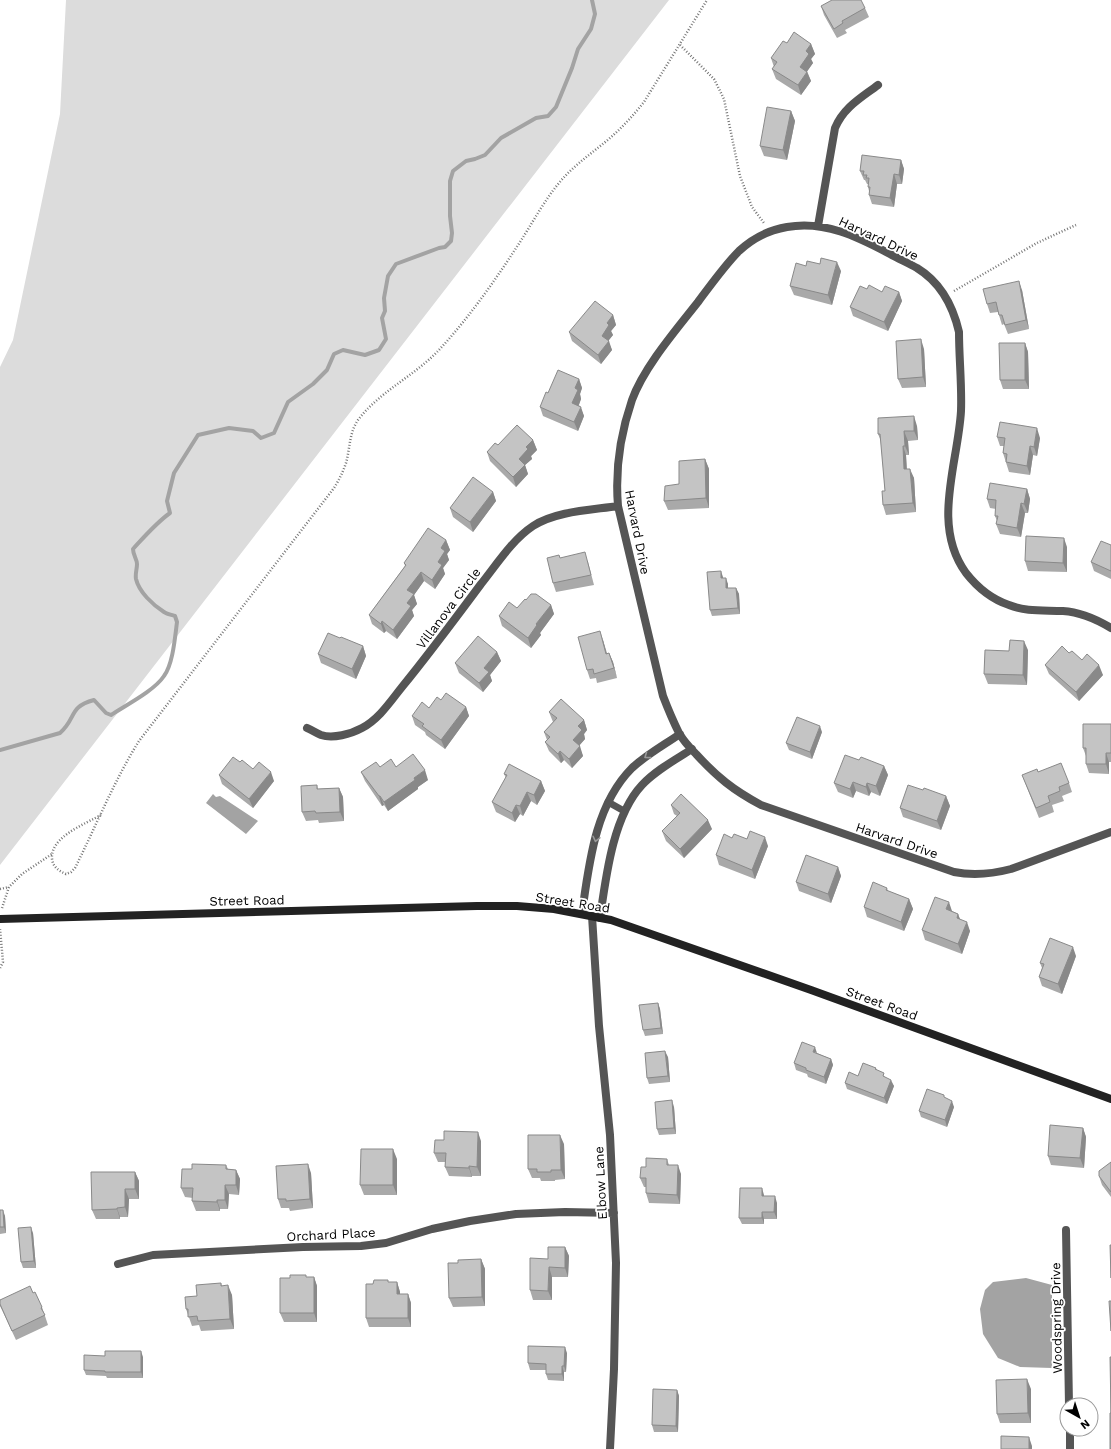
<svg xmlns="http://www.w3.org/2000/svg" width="1111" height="1449" font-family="'Work Sans',sans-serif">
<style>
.green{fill:#dcdcdc}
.water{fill:#a3a3a3}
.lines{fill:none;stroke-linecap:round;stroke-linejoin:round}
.stream{stroke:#a3a3a3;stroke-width:4}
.path{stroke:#777;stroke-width:2.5;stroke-dasharray:1 2;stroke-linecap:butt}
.service{stroke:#555;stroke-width:7}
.minor{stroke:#555;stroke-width:8}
.secondary{stroke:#222;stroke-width:8}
.wall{fill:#a9a9a9}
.shaded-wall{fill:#898989}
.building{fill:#c4c4c4;stroke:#898989}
.oneway{stroke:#999}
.labels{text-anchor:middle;stroke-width:3.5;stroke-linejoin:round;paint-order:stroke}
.street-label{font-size:13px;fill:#000;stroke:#fff}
</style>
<rect width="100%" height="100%" fill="#fff"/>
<path class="green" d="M66,0H669L0,865V367L13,340L60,114Z"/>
<path class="water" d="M213,794L216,797L220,796L258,821L246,834L206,803Z
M1026,1278L1052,1285V1368L1020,1367L998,1358L983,1334L980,1309L985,1290L993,1282Z"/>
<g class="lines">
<path class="stream" d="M0,750L60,733C77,718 68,707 94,700L106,713L111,715C126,705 154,691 164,676C173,664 175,637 177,622L175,616C172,615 167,614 164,612C153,605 139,592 136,579C135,574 137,569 137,564C137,559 133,555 133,549C145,536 156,523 170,513L167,501L174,473L198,435L229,428L253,431L261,438L274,433L288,402L313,384L327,370L334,354L343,350L365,355L379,350L386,339L382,318L385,311L384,298L388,276L396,264L439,248L445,247L451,241L452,233L450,216V181L453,171L466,161L475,159L485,155L501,138L536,118L548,116L556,107L572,68L578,49L591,29L595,14L592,0"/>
<path class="path" d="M680,45L714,79L724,99L740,176L752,207L764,223
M954,291L1037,243L1076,225
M101,815C85,824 50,837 52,859C53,867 59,871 66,874L71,872L75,868C96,826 114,781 139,741L334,488C339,480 343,472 346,463C350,449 349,433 358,420C379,392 414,376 438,351C469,318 496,279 520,242C533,222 544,201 559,183C572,167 588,156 604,143C619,131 632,117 644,102L707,0
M0,889L9,887
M2,908L9,887L22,874L52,854
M0,968L3,962L0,929"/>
<path class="service" d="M608,802L624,811"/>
<path class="minor" d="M818,226L835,128C844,107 861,98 878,85
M1111,628C1096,619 1080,612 1063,611C1044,610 1026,612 1009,605C991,599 977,587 966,573C931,525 958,464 961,411C962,385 959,358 959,332C953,306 940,282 917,268C908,263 899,259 890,254C858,237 824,220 787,227C769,230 753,238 739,251C725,265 710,286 698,302C676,330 644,367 632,400C620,435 615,470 618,506L663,696C668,709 673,721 679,733C683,740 690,748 696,754C717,777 733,790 761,805L954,872C974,876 992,874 1011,869L1111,832
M307,728C312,730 316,733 321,735C333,739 351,734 362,728C379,719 390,702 402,687C429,654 455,619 481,584C497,564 512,540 533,526C556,511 592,510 618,506
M582,913C589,864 595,805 632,768C646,755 664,745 680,734
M592,916L599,1026L610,1135L616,1263L614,1369L610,1449
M600,918C606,876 613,816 642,785C656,770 675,760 692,749
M1066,1230L1069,1405
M118,1264L153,1255L303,1247L361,1246L386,1243L432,1229L470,1221L516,1214L565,1212L614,1213
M1070,1429V1449"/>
<path class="secondary" d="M0,919L477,906H517L554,909L611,920L811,990L1111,1099"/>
</g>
<path class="wall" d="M821,6L865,8L869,17L845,30L847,33L837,38L824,15Z
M787,43L811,44L815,54L811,59L813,63L807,71L811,81L801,95L776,79L772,69L774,67L771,58Z
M791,111L795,121L787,160L764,156L760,146Z
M901,160L904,169L902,184H897L894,207L872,204L869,195V191L868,187V184H867L865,180H864L860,171Z
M806,266L841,271L832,305L794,295L790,286Z
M867,289L882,292H899L902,301L888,331L853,316L850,307Z
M1022,290L1029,329L1008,334L1004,324L1002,325L998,312L990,313L987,304Z
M613,315L616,325L611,331L613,335L608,341L612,350L601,364L572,341L569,332Z
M1025,343L1028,352L1029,389H1003L1000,380Z
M924,349L926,387L902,388L898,379Z
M579,379L582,388L580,394L581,399L579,405L584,416L578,431L543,416L540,407L548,393Z
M917,426L918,440L908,441L909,455H906L907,469L914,478L916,512L886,515L883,505L885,491L881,441L878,434Z
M997,437L1040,438L1037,456L1033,455L1030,475L1009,472L1003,453L1004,446H1000Z
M533,440L537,450L531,456L532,459L525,465L528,474L516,487L490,461L487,452L498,445Z
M705,459L709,469V508L668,510L664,501L679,484Z
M1027,489L1030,499L1028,513H1025L1021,537L1000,534L996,524L997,521L995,516L996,509L990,508L987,499Z
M493,492L496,501L473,532L453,517L450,508Z
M446,540L450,550L447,554L449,560L443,568L445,574L435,589L424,581L414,595L417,604L412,610L414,616L397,639L386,631L384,633L372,624L369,615L405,566L404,563Z
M1111,545V579L1094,571L1091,562Z
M1067,547V572L1028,571L1025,561Z
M560,558L588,562L594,585L556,592L553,583Z
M723,578L728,584V588H736L739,594L740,614L712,616L710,610Z
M526,600L551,605L554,614L540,633L541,635L531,648L502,626L499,616L517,608Z
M340,638L363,646L366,656L356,679L321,663L318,654Z
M603,640L607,653H609L613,662L617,678L597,683L596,678L590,679L587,670Z
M1028,650L1027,685L988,684L984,674L1009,651Z
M497,652L501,661L490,675L492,681L483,692L459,673L455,663Z
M1069,653L1082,660L1103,675L1079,701L1049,674L1045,665Z
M441,700L466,707L469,716L445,749L426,735L425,732L415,725L412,716L429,708Z
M549,712L584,720L587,730L584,734L585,739L579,746L583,756L572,768L564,760L561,763L549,751L545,742L547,740L544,732L553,722Z
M1111,724V762H1109V774L1089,773L1086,764V756L1083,748Z
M822,732L812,759L789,750L786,743Z
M859,760L884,766L888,775L880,796L871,792L869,796L856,791L853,798L838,792L834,783Z
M240,762L274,781L253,808L222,784L219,775Z
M380,767H396L428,780L418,787V789L388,811L384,805L382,806L365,781L361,772Z
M1038,772L1069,783L1072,792L1062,796L1064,801L1052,805L1054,812L1039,818L1022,775Z
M504,774L541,781L545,791L537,805L531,801L523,816L520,814L515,822L496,812L492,802L506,778Z
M317,785L318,789L339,788L343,797L344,821L319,823L318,820L306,821L302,812Z
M923,790L946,796L950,806L941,830L903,817L900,808Z
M671,805L712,829L684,858L666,841L662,831L677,816L674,814Z
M732,838L747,839L768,846L755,879L719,865L716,855Z
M838,867L841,876L831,903L799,891L796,882Z
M887,888L888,891L909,899L913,909L904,931L867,917L864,907Z
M952,911L958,914L960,920L970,931L962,954L925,940L922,930Z
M1076,956L1062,994L1042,986L1039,977L1042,968L1040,963Z
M658,1003L660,1009L663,1034L645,1036L643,1030Z
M817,1053L831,1059L833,1065L826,1084L808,1077L807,1074L796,1070L794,1063Z
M668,1057L670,1082L649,1084L647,1078Z
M876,1068L877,1070L886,1078L894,1086L887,1104L847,1089L845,1083Z
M945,1098L954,1107L947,1127L921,1117L919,1111Z
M674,1107L676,1134L659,1135L657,1129Z
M1083,1128L1086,1137L1084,1168L1051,1165L1048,1156Z
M481,1141V1176H472V1177L449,1176L445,1167V1162H438L434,1153Z
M564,1144L565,1179L555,1180V1181H541L540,1178H532L528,1169Z
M397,1159V1195H364L360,1185Z
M667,1159L669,1165L681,1174L680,1204L649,1203L646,1193V1187H644L640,1178L646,1167Z
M1111,1162V1197L1102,1185L1099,1176Z
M226,1165L228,1169L236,1170L240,1179L239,1195L229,1194L228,1209H220V1211H196L192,1201L193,1198L185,1197L181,1188L192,1169Z
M135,1172L139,1181V1199H129L128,1217H120V1219H96L92,1210Z
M311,1173L313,1208L290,1211L289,1208H281L278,1199Z
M764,1195V1196L777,1203V1219H764V1224H742L739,1218Z
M0,1210L5,1216L6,1233L0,1234Z
M33,1233L36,1268H23L21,1262Z
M565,1247L569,1256L568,1277H552V1300H533L530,1290L548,1259Z
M481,1259L485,1269V1306L453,1307L449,1298L458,1263Z
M306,1275V1277H314L317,1286V1322H284L280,1313L290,1278Z
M389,1282H397L400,1292V1294H408L411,1303V1327H369L366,1318L373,1284Z
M221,1283L222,1286L232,1295L234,1329L201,1331L199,1325L192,1326L186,1309L197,1296Z
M33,1293L42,1307L48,1325L16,1340L2,1310L0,1306V1300Z
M567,1353L566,1372H564V1381L548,1380L546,1374V1370H530L528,1363Z
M105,1356L143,1357V1378H107L106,1376L86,1375L84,1370Z
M1031,1389V1423H1000L997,1414Z
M677,1390L679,1396L678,1432H654L652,1425Z"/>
<path class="shaded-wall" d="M811,44L815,54L811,59L813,63L804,76L800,67L806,51Z
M807,72L811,81L801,95L798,85Z
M791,111L795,121L787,160L783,150Z
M901,160L904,169L902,184L899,175Z
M894,174L897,184L894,207L890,198Z
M837,262L841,271L832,305L828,295Z
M1019,281L1022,290L1029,329L1026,320Z
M899,292L902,301L888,331L884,322Z
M613,315L616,325L611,331L613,335L605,345L602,336L607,323Z
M921,339L924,349L926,387L923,377Z
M609,341L612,350L601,364L598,355Z
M1025,343L1028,352L1029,389L1025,380Z
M579,379L582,388L580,394L581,399L576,412L572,403L575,388Z
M581,407L584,416L578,431L574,422Z
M914,416L917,426L918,440L914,431Z
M1037,428L1040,438L1037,456L1034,447Z
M904,431L908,441L909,455L905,446Z
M533,440L537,450L531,456L532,459L525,465L528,474L516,487L513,477L519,459L526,447Z
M903,446L906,455L907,478L904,469Z
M1030,446L1033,455L1030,475L1027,466Z
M705,459L709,469V508L706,498Z
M910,469L914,478L916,512L913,503Z
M1027,489L1030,499L1028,513L1024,504Z
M493,492L496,501L473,532L470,522Z
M1021,503L1025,513L1021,537L1017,528Z
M1064,538L1067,547V572L1063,563Z
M446,540L450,550L447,554L449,560L443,568L445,574L435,589L432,580L438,562L441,548Z
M721,571L723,577V584L721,578Z
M421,572L424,581L414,595L417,604L412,610L414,616L397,639L393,630L407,603V590Z
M726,578L728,584V594L726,588Z
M736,588L739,594L740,614L738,608Z
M551,605L554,614L540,633L541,635L531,648L528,638L536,624Z
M382,621L386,631L384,633L381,624Z
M600,631L603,640L609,663L606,654Z
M1024,641L1028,650L1027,685L1023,675Z
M363,646L366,656L356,679L352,669Z
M497,652L501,661L490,675L492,681L483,692L479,683L484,668Z
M609,653L613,662L617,678L614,668Z
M1099,665L1103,675L1079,701L1076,692Z
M466,707L469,716L445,749L441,740Z
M584,720L587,730L584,734L585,739L576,749L573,740L578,726Z
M820,726L822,732L812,759L810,752Z
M580,746L583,756L572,768L569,759Z
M560,751L564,760L561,763L558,754Z
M1106,753L1109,762V774L1106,764Z
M884,766L888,775L880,796L876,786Z
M425,770L428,780L418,787V789L388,811L384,802L414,778Z
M271,772L274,781L253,808L249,799Z
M541,781L545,791L537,805L534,795Z
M853,782L856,791L853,798L850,789Z
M867,783L871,792L869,796L866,787Z
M339,788L343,797L344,821L340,812Z
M527,792L531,801L523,816L520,806Z
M379,796H380L384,805L382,806Z
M946,796L950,806L941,830L937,821Z
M516,805L520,814L515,822L512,813Z
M708,820L712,829L684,858L680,849Z
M765,837L768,846L755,879L752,870Z
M838,867L841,876L831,903L828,894Z
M909,899L913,909L904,931L901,922Z
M949,902L952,911L949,919L946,909Z
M958,914L962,924L957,918Z
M967,922L970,931L962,954L958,944Z
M1073,947L1076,956L1062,994L1058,984Z
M658,1003L660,1009L663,1034L661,1028Z
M815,1047L817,1053L813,1052Z
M665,1051L668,1057L670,1082L668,1076Z
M831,1059L833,1065L826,1084L824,1077Z
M891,1080L894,1086L887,1104L884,1098Z
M672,1100L674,1107L676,1134L674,1128Z
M952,1101L954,1107L947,1127L945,1120Z
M1083,1128L1086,1137L1084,1168L1080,1158Z
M478,1132L481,1141V1176L477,1167Z
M560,1135L564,1144L565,1179L561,1170Z
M393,1149L397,1159V1195L393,1185Z
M308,1164L311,1173L313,1208L310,1199Z
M678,1165L681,1174L680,1204L677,1195Z
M469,1166L472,1176V1177L469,1168Z
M236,1170L240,1179L239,1195L236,1185Z
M135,1172L139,1181V1199L135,1189Z
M225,1185L229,1194L228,1209L225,1200Z
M762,1188L764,1195V1203L762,1196Z
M125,1189L129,1199L128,1217L125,1207Z
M775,1196L777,1203V1219L774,1212Z
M217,1200L220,1209V1211L217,1202Z
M117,1208L120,1217V1219L117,1209Z
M3,1210L5,1216L6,1233L4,1227Z
M762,1212L764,1219V1224L762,1218Z
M31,1227L33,1233L36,1268L34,1261Z
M565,1247L569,1256L568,1277L565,1268Z
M481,1259L485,1269V1306L482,1297Z
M549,1267L552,1277V1300L548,1291Z
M314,1277L317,1286V1322L314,1313Z
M397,1282L400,1292V1303L397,1294Z
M228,1285L232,1295L234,1329L230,1319Z
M408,1294L411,1303V1327L408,1318Z
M565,1347L567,1353L566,1372L564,1366Z
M141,1351L143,1357V1378L141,1372Z
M562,1366L564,1372V1381L562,1374Z
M1027,1379L1031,1389V1423L1028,1413Z
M677,1390L679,1396L678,1432L676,1426Z
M1029,1437L1032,1446V1449H1029Z"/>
<path class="building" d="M832,0H861L865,8L842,21L843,23L834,29L821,6Z
M794,32L811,44L806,51L809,54L800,67L807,72L798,85L772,69L777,62L771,58L783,41L787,43Z
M767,107L791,111L783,150L760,146Z
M862,155L901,160L899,175L894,174L890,198L869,195L870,187H868L869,178H866L867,175H863L864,171H860Z
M821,258L837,262L828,295L790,286L796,263L806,266L807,261L820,264Z
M1019,281L1026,320L1005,325L1002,315H999L996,302L987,304L983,289Z
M869,285L882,292L885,286L899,292L884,322L850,307L860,286L867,289Z
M595,301L613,315L607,323L609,325L602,336L609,341L598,355L569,332Z
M921,339L923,377L898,379L896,341Z
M999,343H1025V380H1000Z
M558,370L579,379L575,388L578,390L572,403L581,407L574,422L540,407L546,392L548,393Z
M914,416V431H904L905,446H903L904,469H910L913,503L883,505L882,491H885L880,434H878V418Z
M1000,422L1037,428L1034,447L1030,446L1027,466L1006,462L1007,454L1003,453L1005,438L997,437Z
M517,425L533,440L526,447L528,449L519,459L525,465L513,477L487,452L495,443L498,445Z
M705,459L706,498L664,501L665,486L679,484V461Z
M473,477L493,492L470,522L450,508Z
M990,483L1027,489L1024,504L1021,503L1017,528L996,524L998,516H995L996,500L987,499Z
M428,528L446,540L441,548L445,551L438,562L442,565L432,580L421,572L407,590L414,594L407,603L411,606L393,630L382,621L381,624L369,615L406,565L404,563Z
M1026,536L1064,538L1063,563L1025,561Z
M1101,541L1111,545V571L1091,562Z
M585,552L591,575L553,583L547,558L559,555L560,558Z
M721,571V578H726V588H736L738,608L710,610L707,572Z
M531,594H536L551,605L536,624L537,625L528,638L499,616L509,602L517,608L525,599L526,600Z
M600,631L606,654L609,653L614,668L594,674L593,669L587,670L578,637Z
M328,633L340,638L341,637L363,646L352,669L318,654Z
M478,636L497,652L484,668L489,672L479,683L455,663Z
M1010,640L1024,641L1023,675L984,674L985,650L1009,651Z
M1062,646L1069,653L1072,651L1082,660L1087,654L1099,665L1076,692L1045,665Z
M446,693L466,707L441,740L422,726L424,724L412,716L422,702L429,708L437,697L441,700Z
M561,699L584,720L578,726L582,730L573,740L580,746L569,759L560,751L558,754L545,742L550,737L544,732L557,718L549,712Z
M797,717L820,726L810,752L786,743Z
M1083,724H1111V753H1106V764H1086V748H1083Z
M413,754L425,770L414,778L415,780L384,802L380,796H379L361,772L376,762L380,767L391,759L396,767Z
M845,755L859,760L861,757L884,766L876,786L867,783L866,787L853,782L850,789L834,783Z
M233,757L240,762L242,760L253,769L259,762L271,772L249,799L219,775Z
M1061,763L1069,783L1059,787L1060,791L1048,796L1050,802L1036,808L1022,775L1037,769L1038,772Z
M509,764L541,781L534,795L527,792L520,806L516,805L512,813L492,802L507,775L504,774Z
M317,785V789L339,788L340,812L316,813L315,811L302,812L301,786Z
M908,785L923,790L924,788L946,796L937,821L900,808Z
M681,794L708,820L680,849L662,831L680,813L671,805Z
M750,831L765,837L752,870L716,855L724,834L732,838L734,834L747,839Z
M806,855L838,867L828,894L796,882Z
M873,882L887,888L886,890L909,899L901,922L864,907Z
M935,897L949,902L946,909L958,914L957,918L967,922L958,944L922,930Z
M1050,938L1073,947L1058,984L1039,977L1044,964L1040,963Z
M658,1003L661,1028L643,1030L639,1005Z
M802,1042L815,1047L813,1052L831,1059L824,1077L806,1070V1068L794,1063Z
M665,1051L668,1076L647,1078L645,1053Z
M863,1063L876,1068L875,1069L884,1073L883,1076L891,1080L884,1098L845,1083L849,1072L858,1076Z
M927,1089L944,1095V1097L952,1101L945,1120L919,1111Z
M672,1100L674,1128L657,1129L655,1102Z
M1050,1125L1083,1128L1080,1158L1048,1156Z
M444,1131L478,1132L477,1167L469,1166V1168L445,1167L446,1153H434L435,1140H444Z
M528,1135H560L561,1170H551V1172H537V1169H528Z
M361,1149H393V1185H360Z
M646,1158L667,1159V1165H678L677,1195L646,1193V1178H640L641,1167H646Z
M1111,1162V1192L1099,1176V1171Z
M192,1164L226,1165V1169L236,1170V1185H225V1200H217V1202L192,1201L193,1188H181L182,1169H192Z
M308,1164L310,1199L286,1201V1199H278L276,1166Z
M91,1172H135V1189H125V1207L117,1208V1209L92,1210Z
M740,1188H762V1196H775L774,1212H762V1218H739Z
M0,1210H3L4,1227H0Z
M31,1227L34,1261L21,1262L18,1228Z
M1110,1245H1111V1278Z
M548,1247H565V1268L549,1267L548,1291L530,1290V1258L548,1259Z
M481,1259L482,1297L449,1298L448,1263H458V1260Z
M290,1275H306V1277H314V1313H280V1278H290Z
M374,1280H388V1282H397V1294H408V1318H366V1284H373Z
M221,1283V1286L228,1285L230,1319L198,1321L197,1316L188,1317V1309H186L185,1297L197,1296L196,1285Z
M30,1286L33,1293L35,1292L42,1307L41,1308L45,1315L12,1331L0,1304V1300Z
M1109,1301H1111V1331Z
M528,1346L565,1347L564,1366H562V1374H546V1364L528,1363Z
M105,1351H141V1372H105V1371L84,1370V1355L105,1356Z
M1110,1357H1111V1449H1110V1413H1111Z
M1027,1379L1028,1413L997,1414L996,1380Z
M653,1389L677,1390L676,1426L652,1425Z
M1001,1436L1029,1437V1449H1001Z"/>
<defs><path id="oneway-chevron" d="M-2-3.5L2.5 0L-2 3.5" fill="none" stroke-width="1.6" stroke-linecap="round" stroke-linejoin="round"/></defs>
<g class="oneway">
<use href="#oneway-chevron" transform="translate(647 756) rotate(144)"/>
<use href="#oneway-chevron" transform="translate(596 839) rotate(103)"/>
</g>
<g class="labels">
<g class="street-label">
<text transform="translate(879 238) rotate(25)" y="5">Harvard Drive</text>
<text transform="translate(638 532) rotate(79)" y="5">Harvard Drive</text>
<text transform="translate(448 608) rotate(-53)" y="5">Villanova Circle</text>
<text transform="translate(897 840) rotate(19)" y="5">Harvard Drive</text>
<text transform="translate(247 900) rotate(-1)" y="5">Street Road</text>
<text transform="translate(573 902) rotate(9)" y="5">Street Road</text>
<text transform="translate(882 1003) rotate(20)" y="5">Street Road</text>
<text transform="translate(600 1183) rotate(-93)" y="5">Elbow Lane</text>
<text transform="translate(331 1234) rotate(-3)" y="5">Orchard Place</text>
<text transform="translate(1056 1318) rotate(-91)" y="5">Woodspring Drive</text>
</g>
</g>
<g transform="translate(1079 1417) rotate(141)"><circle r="19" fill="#ffffff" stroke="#999999"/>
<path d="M0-3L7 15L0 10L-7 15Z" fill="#000000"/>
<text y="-6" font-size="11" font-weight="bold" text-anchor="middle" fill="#000000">N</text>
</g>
</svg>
